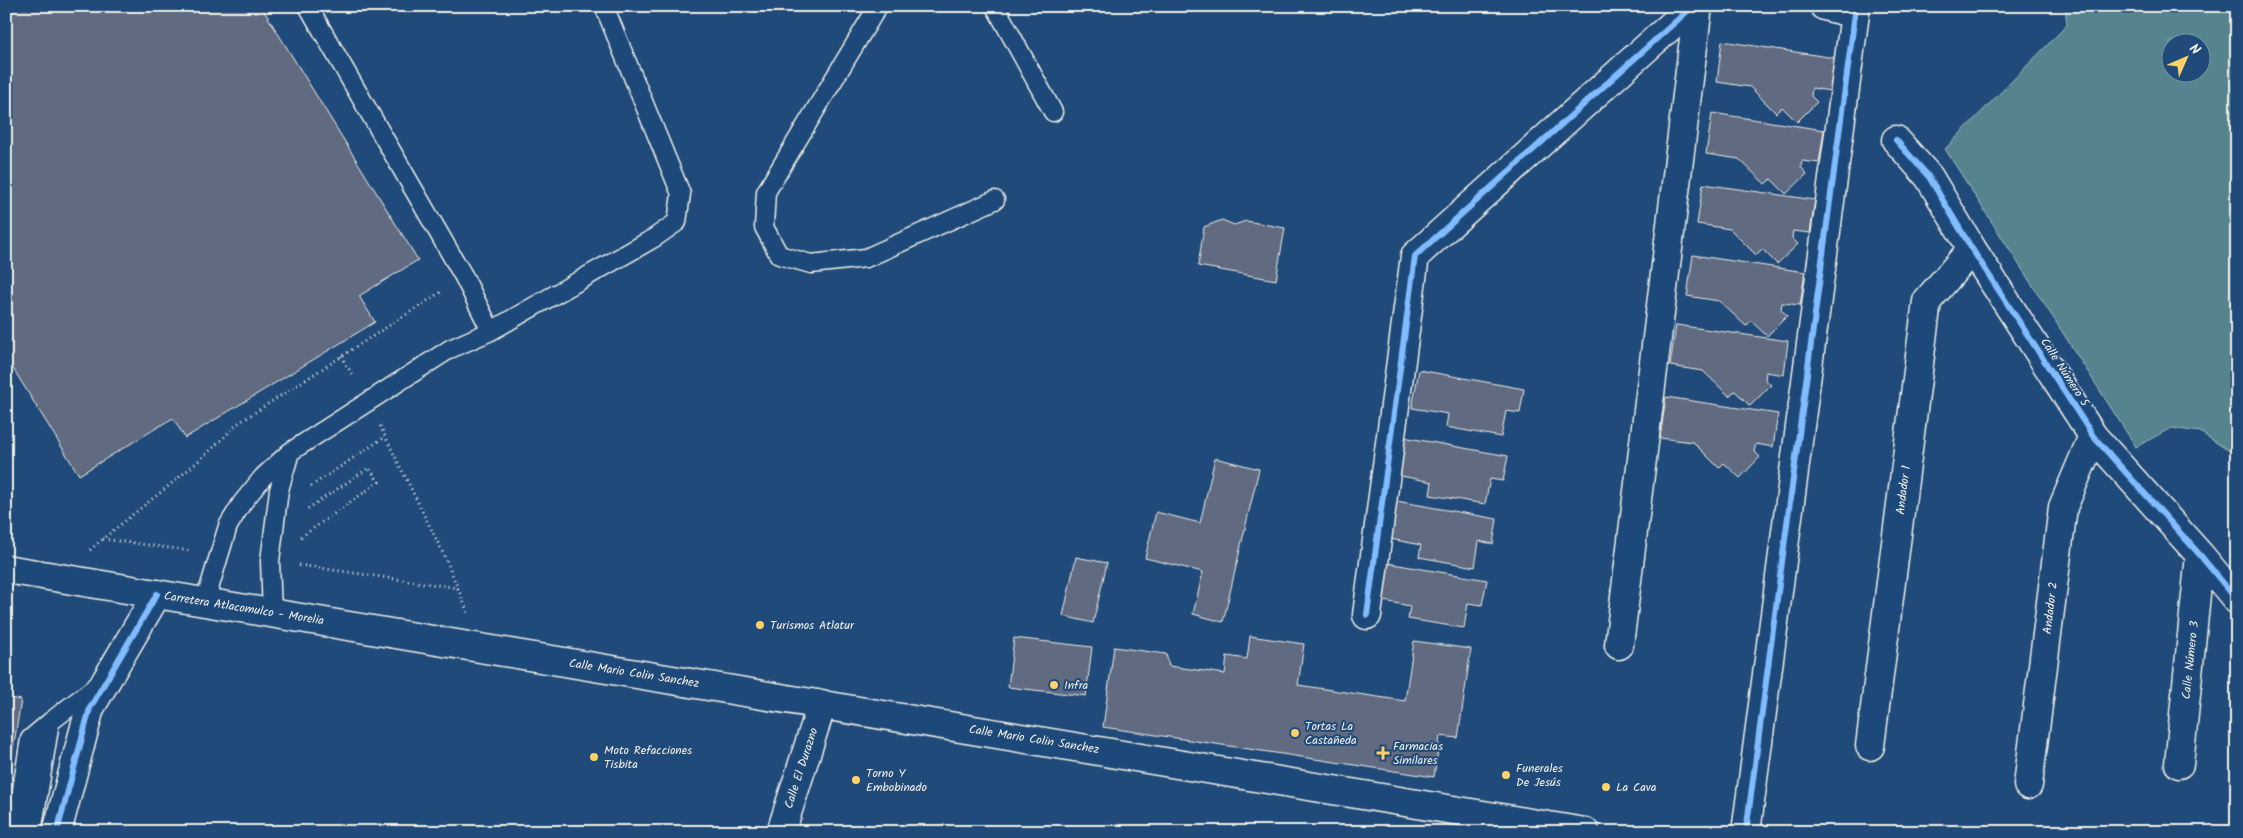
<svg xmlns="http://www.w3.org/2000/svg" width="2243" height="838" font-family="Kalam,sans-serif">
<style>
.green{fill:#54848e;stroke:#a4babb;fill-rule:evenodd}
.building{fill:#606b81;stroke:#f4f1e8}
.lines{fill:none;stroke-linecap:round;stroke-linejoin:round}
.service-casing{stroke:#f4f1e8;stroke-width:21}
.minor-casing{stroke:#f4f1e8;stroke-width:31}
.secondary-casing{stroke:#f4f1e8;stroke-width:31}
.path{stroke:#f4f1e8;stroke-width:3;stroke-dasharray:1 4;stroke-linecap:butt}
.service{stroke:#1f4a7a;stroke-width:18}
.minor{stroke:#1f4a7a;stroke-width:28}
.secondary{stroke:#1f4a7a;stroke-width:28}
.cycleway-casing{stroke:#1f4a7a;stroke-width:9}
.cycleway{stroke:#80bcff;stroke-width:6}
.poi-dot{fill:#ffd166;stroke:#1f4a7a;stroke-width:2}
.labels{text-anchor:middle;stroke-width:4;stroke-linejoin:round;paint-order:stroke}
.street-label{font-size:12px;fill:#f4f1e8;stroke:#1f4a7a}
.poi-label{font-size:12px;fill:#f4f1e8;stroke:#1f4a7a;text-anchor:start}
</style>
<rect width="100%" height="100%" fill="#1f4a7a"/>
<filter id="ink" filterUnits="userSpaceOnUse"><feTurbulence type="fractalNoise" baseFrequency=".02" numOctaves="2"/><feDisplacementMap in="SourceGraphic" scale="10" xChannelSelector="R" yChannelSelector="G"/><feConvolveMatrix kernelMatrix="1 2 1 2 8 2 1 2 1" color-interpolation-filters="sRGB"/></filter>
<g filter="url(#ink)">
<path class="green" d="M2065,6H2237V456L2200,432L2171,428L2136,447L1945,149L2067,25ZM2170,42H2200V72H2170Z"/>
<path class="building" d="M6,6H261L418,260L359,296L375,322L185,438L173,418L79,475L6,357Z
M1722,41L1835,58L1830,91L1812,88L1811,96L1817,102L1797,122L1782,107L1776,113L1750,87L1717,82Z
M1712,113L1824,130L1819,163L1802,161L1801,167L1807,174L1786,194L1771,179L1765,184L1739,159L1706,154Z
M1703,184L1815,200L1810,233L1793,231L1792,238L1798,244L1777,264L1762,249L1756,255L1730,229L1697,224Z
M1222,220L1234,225L1246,221L1285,228L1276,280L1198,266L1204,227Z
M1693,255L1805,272L1800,305L1782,303L1781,309L1787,316L1767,336L1751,321L1746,326L1719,301L1687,296Z
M1676,325L1788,341L1784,375L1766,372L1765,379L1771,385L1750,406L1735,391L1729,396L1703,371L1670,366Z
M1419,370L1524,389L1520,413L1506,411L1501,437L1446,427L1448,414L1412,408Z
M1666,397L1778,414L1773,447L1756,444L1754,451L1760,457L1740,478L1724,463L1719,468L1693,442L1660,438Z
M1403,437L1508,456L1503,481L1490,479L1485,504L1430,495L1432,482L1396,475Z
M1215,458L1259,469L1223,622L1193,614L1203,572L1145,558L1156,512L1200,523Z
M1391,500L1497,519L1493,544L1479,541L1475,567L1419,557L1421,545L1385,538Z
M1076,557L1107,563L1093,623L1063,616Z
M1381,562L1487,580L1482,605L1468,603L1464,628L1408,619L1410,606L1374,599Z
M1250,636L1304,644L1298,685L1405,701L1414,641L1471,649L1458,738L1440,736L1434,777L1103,727L1114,647L1166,654L1169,666L1225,674L1227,656L1247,659Z
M1014,638L1092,647L1086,696L1008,687Z
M6,697L21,700L6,793Z"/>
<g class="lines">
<g class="service-casing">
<path id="service" d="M308,6L464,277L491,331
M878,6L766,192L764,227L779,255L811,264L866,258L995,200
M995,6L1053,112
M205,602L228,526L242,503L263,477L290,452L450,349L491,331L654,238L677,222L681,194L604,6
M272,613L270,561L279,490L290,452
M15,832L30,739L50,722
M32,832L50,722L98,685"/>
</g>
<g class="minor-casing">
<path id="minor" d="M1824,6L1855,14
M1896,140L1929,177L1972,249L2093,436L2200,555L2237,600
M1367,615L1415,256L1693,6
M1619,645L1698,6
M1870,746L1927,301L1972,249
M2179,764L2200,555
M2028,785L2063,507L2093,436
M57,832L90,708L157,594
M781,832L822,704
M1746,832L1856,6"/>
</g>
<g class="secondary-casing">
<path id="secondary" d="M6,569L1585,832"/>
</g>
<path class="path" d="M341,356L354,377
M380,426L445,557L468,613
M311,486L385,437
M301,537L379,482L369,468L307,509L305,508
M103,539L191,551
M90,550C139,507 193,471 237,424L441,292
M299,565L458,588"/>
<use href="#service" class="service"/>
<use href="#minor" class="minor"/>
<use href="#secondary" class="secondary"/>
<g class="cycleway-casing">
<path id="cycleway" d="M1896,140L1929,177L1972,249L2093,436L2200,555L2237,600
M1367,615L1415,256L1693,6
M57,832L90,708L157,594
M1746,832L1856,6"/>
</g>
<use href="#cycleway" class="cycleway"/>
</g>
</g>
<g class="poi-dot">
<circle cx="760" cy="625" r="5"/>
<circle cx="1054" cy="685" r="5"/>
<circle cx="1295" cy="733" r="5"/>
<path d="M1380.5 745.5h5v5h5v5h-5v5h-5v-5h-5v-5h5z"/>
<circle cx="594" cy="757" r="5"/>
<circle cx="1506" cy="775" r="5"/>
<circle cx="856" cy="780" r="5"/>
<circle cx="1606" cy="787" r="5"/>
</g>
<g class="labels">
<g class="street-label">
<text transform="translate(2065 372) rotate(57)" y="4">Calle Número 5</text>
<text transform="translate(1903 490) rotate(-83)" y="4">Andador 1</text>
<text transform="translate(244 608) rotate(9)" y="4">Carretera Atlacomulco - Morelia</text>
<text transform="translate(2050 608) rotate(-83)" y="4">Andador 2</text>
<text transform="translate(2190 660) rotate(-84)" y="4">Calle Número 3</text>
<text transform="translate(634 673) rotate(9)" y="4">Calle Mario Colin Sanchez</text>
<text transform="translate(1034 739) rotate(9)" y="4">Calle Mario Colin Sanchez</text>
<text transform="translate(801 768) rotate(-72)" y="4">Calle El Durazno</text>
</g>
<g class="poi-label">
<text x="770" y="629">Turismos Atlatur</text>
<text x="1064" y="689">Infra</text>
<text x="1305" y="730">Tortas La<tspan x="1305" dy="14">Castañeda</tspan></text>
<text x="1393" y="750">Farmacias<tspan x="1393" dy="14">Similares</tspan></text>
<text x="604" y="754">Moto Refacciones<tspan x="604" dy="14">Tisbita</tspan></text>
<text x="1516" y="772">Funerales<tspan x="1516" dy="14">De Jesús</tspan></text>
<text x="866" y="777">Torno Y<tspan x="866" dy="14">Embobinado</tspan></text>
<text x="1616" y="791">La Cava</text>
</g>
</g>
<rect width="2243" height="838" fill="none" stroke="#1f4a7a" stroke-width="25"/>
<rect x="12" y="12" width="2218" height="813" fill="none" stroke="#f4f1e8" stroke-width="2" filter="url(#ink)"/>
<g transform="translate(2186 58) rotate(45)"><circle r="24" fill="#1f4a7a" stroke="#748da6"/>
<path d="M0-4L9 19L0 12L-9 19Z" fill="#ffd166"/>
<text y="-8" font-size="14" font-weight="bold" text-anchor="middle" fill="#f4f1e8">N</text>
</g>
</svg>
